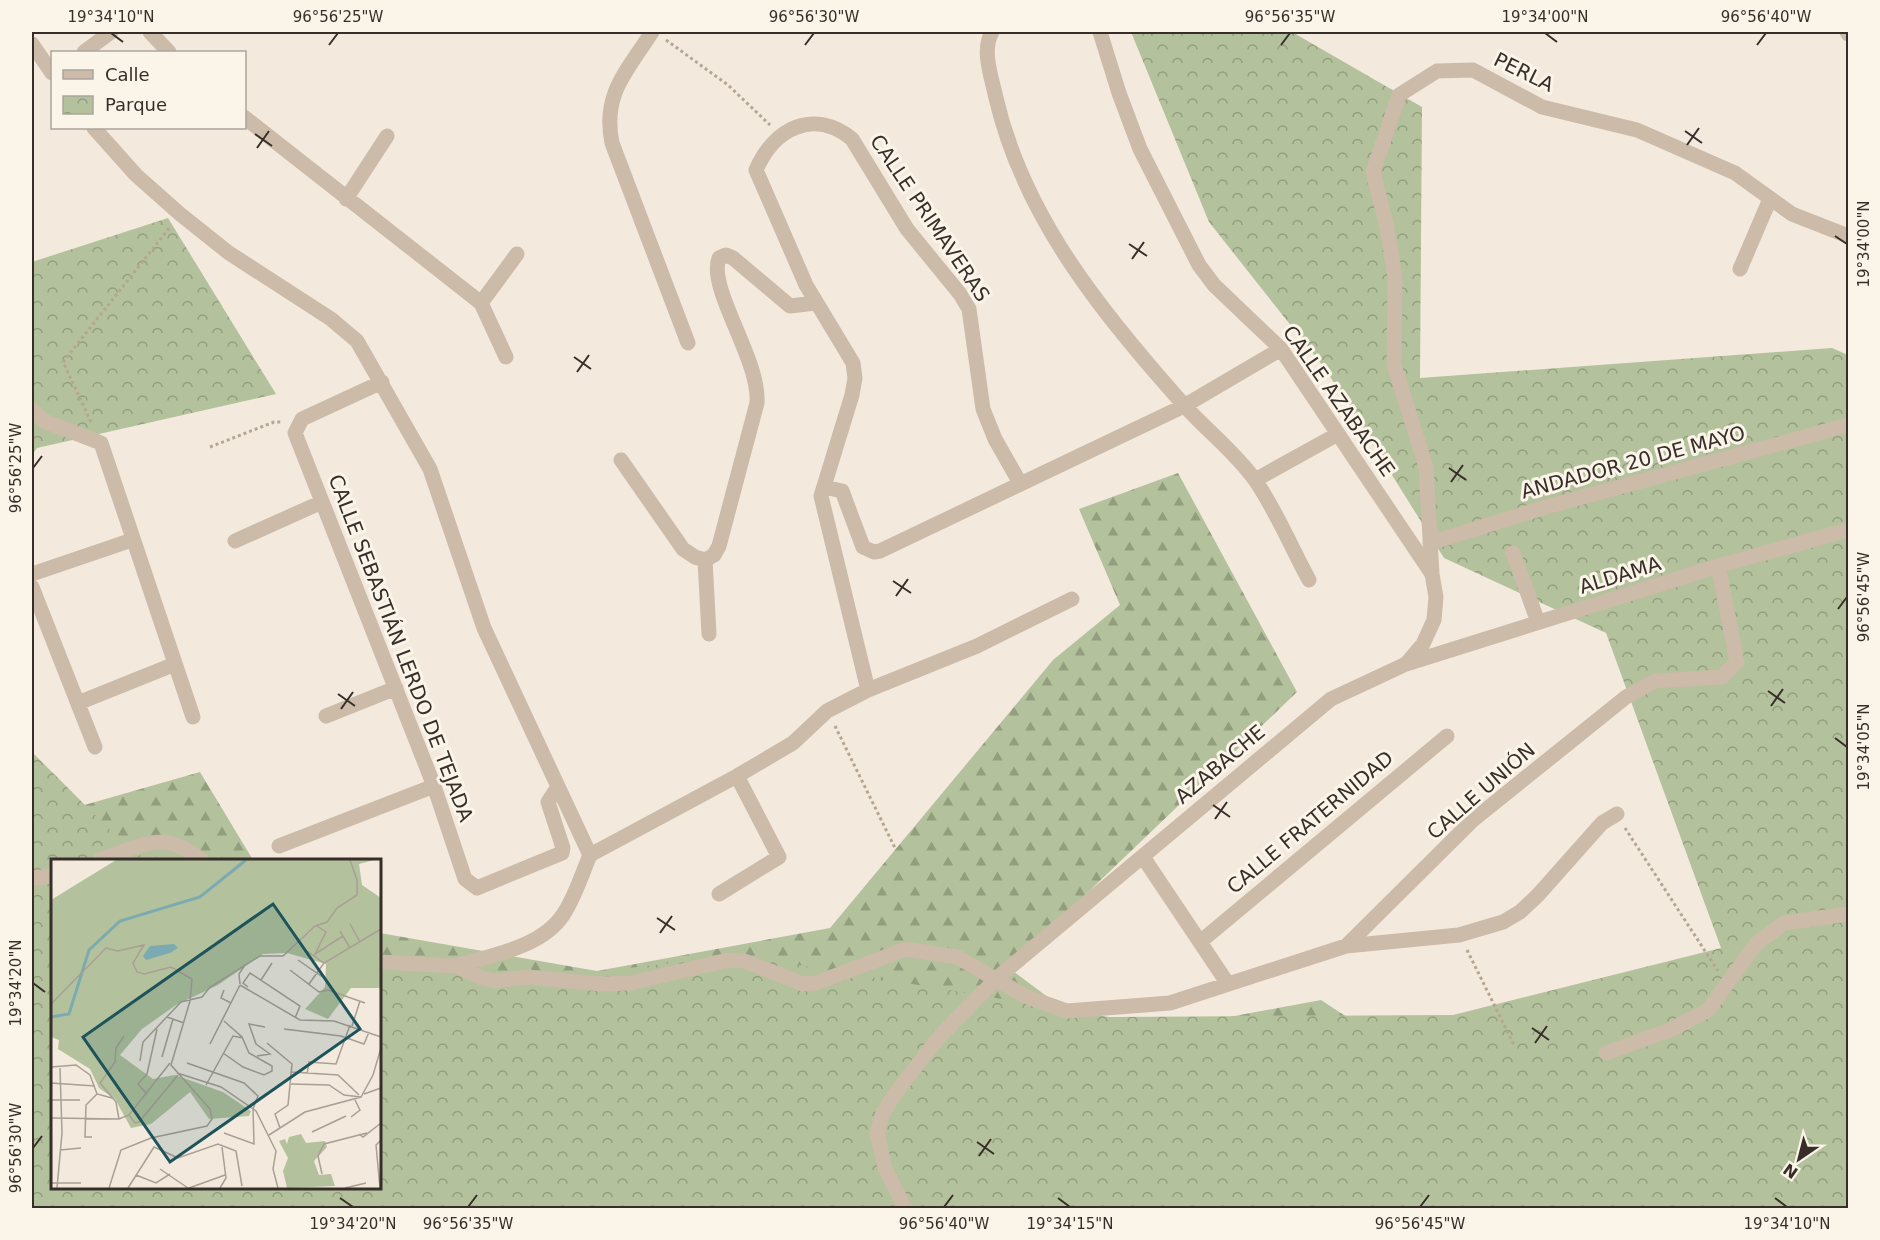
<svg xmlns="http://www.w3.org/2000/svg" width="1880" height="1240" font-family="'DejaVu Sans',sans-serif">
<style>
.forest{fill:url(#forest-firs)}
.park{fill:url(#park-crowns)}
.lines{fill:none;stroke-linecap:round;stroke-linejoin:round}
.path{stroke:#b7a592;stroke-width:3;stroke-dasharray:3 3;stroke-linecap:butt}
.street{stroke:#cbbba8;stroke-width:15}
.ticks{fill:none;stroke:#382e29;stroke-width:2}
.labels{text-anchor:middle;stroke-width:6;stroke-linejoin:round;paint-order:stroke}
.street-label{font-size:20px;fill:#382e29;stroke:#faf4e9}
.inset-river{fill:none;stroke:#7babb1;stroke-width:3}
.inset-road{fill:none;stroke:#a89f95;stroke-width:1.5}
.view{fill:#1d535b;fill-opacity:0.15;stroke:#1d535b;stroke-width:3}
.inset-edge{fill:none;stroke:#382e29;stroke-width:3}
.neatline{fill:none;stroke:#382e29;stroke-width:2}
.ticks-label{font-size:15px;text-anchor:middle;fill:#382e29}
</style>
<defs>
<pattern id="forest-firs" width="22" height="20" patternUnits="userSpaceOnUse" patternTransform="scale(1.5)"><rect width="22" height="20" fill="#b3c29c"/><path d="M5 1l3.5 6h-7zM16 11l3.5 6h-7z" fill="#939e7f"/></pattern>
<pattern id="park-crowns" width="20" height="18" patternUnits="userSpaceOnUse" patternTransform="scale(1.5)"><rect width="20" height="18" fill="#b3c29c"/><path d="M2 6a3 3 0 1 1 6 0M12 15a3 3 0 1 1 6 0" fill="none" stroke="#939e7f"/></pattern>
</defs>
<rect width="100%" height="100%" fill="#f3eadd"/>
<path class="forest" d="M1178,473L1297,692L1009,968L1105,1040L1321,1000L1464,1094L1848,1208H32V820L200,772L253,860H52V1188H380V933L597,971L830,928L1053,660L1120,605L1079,509Z"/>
<path class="park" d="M1131,32H1292L1422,107L1420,378L1832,348L1848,355V1208H32V752L128,848L148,860H52V1188H380V963L535,979L739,955L1109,1017L1453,1015L1721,948L1606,633L1444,558L1326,370L1209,222Z
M168,218L276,394L37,448L32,455V262Z"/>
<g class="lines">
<path class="path" d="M666,40L728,85L770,125
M91,422L63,362L170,227
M210,447L274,422H283
M835,726L896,850
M1625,828L1718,971
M1467,950L1515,1047"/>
<path class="street" d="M150,32L169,52
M652,32C627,71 602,94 612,143L688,343
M992,32C981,51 992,78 996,98C1024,218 1103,314 1183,404C1206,430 1235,452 1255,480C1276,510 1291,547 1309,580
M1100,32L1119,93L1140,149L1199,265L1214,285L1281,349L1432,574
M1847,32L1848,34
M32,44L52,73
M84,52L111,32
M244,117L481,303L506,357
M94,128L136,175L180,214L229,253L331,319L357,341L430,469L484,628L590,855
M346,199L387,136
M1740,269L1770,199
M481,303L517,254
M382,382L302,419L295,433L434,786L465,879L477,888L562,853L563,848L548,802L557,788
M32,410L44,421L101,443L193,717
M621,460L683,549L695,557L705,560L714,555L719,546L757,403C760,359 707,288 719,258L726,255L733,258L790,306L815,303
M1255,480L1338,434
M824,487L842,491L863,547L874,552L880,551L1184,406L1281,349
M235,541L322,502
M1430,543L1546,507L1848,425
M1513,553L1538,622
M705,560L709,634
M32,574L132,540
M32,587L95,747
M1406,664L1718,566L1848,530
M868,690L821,496L852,395L855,378L853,363L806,285L756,170C774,128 814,108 852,139L907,229L960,294L969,309L983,409L995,439L1020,483
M78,703L175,664
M326,716L396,688
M279,846L434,786
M590,855L737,776L793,743L827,711L868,690L977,646L1072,599
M1143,857L1228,984
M100,860C141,846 164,828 201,860
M32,878L52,876
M719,894L779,857L737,776
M1200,942L1447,736
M1346,946L1473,820L1626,697L1655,681L1722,677L1737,661L1718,566
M380,962L456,966L482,978L495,981L528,977L601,984L631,983L728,960L744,961L803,984L816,983L906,949L957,957L1025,996L1067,1011L1170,1003L1346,946L1459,935L1503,922L1520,912L1538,895L1602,823L1617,814
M456,966C491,955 541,948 563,915C575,897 582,874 590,855
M1606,1053L1670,1030L1708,1010L1756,944L1784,923L1848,914
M905,1208L885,1168L877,1133L883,1113L894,1095L939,1037L997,978L1331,699L1406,664L1423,644L1434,620L1436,597L1432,574L1426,467L1394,365L1395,277L1387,227L1373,172L1399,95L1437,71L1473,70L1542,107L1637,130L1735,173L1792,214L1848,236"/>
</g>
<path class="ticks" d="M111,33L123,42M1545,33L1557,42M329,45L338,33M805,45L814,33M1281,45L1290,33M1757,45L1766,33M1685,131L1702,143M255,134L272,146M1687,145L1699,128M257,148L269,131M1835,236L1847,244M1129,244L1147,256M1132,259L1144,242M574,357L591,369M577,372L589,355M33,468L42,456M1449,468L1466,480M1451,482L1463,465M893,581L911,593M896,596L908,579M1838,609L1847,597M1768,691L1785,703M338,694L355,706M1771,706L1783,689M341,709L353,692M1835,738L1847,747M1213,805L1230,817M1215,819L1227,802M657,918L675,930M660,933L672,916M33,983L45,992M1532,1028L1549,1040M1535,1043L1547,1026M977,1142L994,1154M33,1148L42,1136M979,1156L991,1139M340,1198L353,1207M1058,1198L1070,1207M1775,1198L1787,1207M468,1207L477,1195M944,1207L953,1195M1420,1207L1429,1195"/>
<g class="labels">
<g class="street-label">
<text transform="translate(1524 72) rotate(26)" y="7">PERLA</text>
<text transform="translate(930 218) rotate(56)" y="7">CALLE PRIMAVERAS</text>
<text transform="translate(1339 401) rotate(55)" y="7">CALLE AZABACHE</text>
<text transform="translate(1633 462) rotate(-15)" y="7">ANDADOR 20 DE MAYO</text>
<text transform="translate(1620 575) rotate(-17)" y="7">ALDAMA</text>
<text transform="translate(401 648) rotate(69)" y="7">CALLE SEBASTIÁN LERDO DE TEJADA</text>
<text transform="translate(1220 764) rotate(-40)" y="7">AZABACHE</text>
<text transform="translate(1481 791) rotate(-41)" y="7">CALLE UNIÓN</text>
<text transform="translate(1310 822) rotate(-40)" y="7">CALLE FRATERNIDAD</text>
</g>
</g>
<g transform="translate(51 859)">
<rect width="330" height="330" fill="#f3eadd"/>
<path d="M250,275L255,284L274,282L276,288L263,302L268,316L280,315L284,327L236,329L232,312L237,299L228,282L234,280L236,285L238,278Z" fill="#b3c29c"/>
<path d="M65,1H323L308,5L311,26L330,39V129H300L277,160L254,150L274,128L275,105L236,94L212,95L167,126L125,146L91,170L69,196L102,220L124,216L172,233L200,252L198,257L158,260L139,233L100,265L80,269L64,240L48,229L39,210L7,190L8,181L0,178V41Z" fill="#b3c29c"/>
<path d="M123,85L127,89L119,94L95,101L92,97L99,87Z" fill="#7babb1"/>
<path class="inset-river" d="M0,158L18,155L38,91L69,62L149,38L195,1"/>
<path class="inset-road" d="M299,65L309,83M264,67L276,63L286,49L306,36V21L299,1M289,72L299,89M256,92L273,104M264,95L292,77M263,97L275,73L266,67M247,101L273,119M239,111L268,133L277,131L314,144M210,121L221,104M189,125L188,115L194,106M258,125L273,104L330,70M189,126L249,161L283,162L330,178M197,128L192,124L199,114L249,147L244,159M173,131L170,139L180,144M0,145L55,89L67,92L93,86L82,104L86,113L93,115L120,108L141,120L139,142L120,206L159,250L161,260L156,267L100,279L70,291L58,329M116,158L133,164M301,167L309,142M233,170L290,177L313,185L318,173M216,184L241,205L237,246L224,255L229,269M159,185L189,126M172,194L192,208L213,216L221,212V207L198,194L191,178L173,162M206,197L219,195L205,185L198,165L214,168M111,198L122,160M89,202L92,183L130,143L151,138L159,128L209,97H232L264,67M136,204L193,224L207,237L202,250M0,208L25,206L39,216L46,235L61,239M241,213L287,216L308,236M126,214L170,228L205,252L225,292L222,310L227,329M256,215L258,203L285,205L299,166M0,224L44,227M240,225L278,226L293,236L310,238M155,226L182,177L192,179M96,235L87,225L96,215L106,170M313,235L330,229M0,241H29M78,256L84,264L88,263L127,216M300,258L309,251L304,241M0,259L68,260L78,256L119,204M68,260L65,243L49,224L64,203L65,189L73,177M261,273L295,257M173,274L203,285L202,250M308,275L312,278L330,264M218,276L254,253L310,238L322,216L330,189M41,278H34L35,246L46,235M9,291L30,289M109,310L137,329M271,315L267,297L273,285L316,274M85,316L105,324L119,315M0,324H30M6,329L11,274L9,209M77,329L103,288L127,299L167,285L185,292L191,327M138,329L174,316M169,329L175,319L171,288M294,329L315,324M329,329L325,286L330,281"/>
<path class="view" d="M222,45L309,170L119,303L32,178Z"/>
<rect width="330" height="330" class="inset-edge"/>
</g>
<rect width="1880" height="1240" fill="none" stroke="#faf4e9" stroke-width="66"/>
<rect x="51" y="51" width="195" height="78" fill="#faf4e9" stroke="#aca59c" stroke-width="1.5"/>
<rect x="63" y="70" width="30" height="9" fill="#cbbba8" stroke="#aca59c" stroke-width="1.5"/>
<text x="105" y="81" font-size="18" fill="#382e29">Calle</text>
<rect x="63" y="96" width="30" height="18" fill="url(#park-crowns)" stroke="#aca59c" stroke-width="1.5"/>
<text x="105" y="111" font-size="18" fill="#382e29">Parque</text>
<g transform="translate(1799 1159) rotate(215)" stroke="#faf4e9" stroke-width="4.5" paint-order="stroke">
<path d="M0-4.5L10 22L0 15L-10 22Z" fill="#382e29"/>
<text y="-9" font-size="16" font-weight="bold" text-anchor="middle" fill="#382e29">N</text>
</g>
<rect x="33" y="33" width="1814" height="1174" class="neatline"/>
<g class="ticks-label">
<text x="111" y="22">19°34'10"N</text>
<text x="338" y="22">96°56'25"W</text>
<text x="814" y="22">96°56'30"W</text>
<text x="1290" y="22">96°56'35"W</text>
<text x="1545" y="22">19°34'00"N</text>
<text x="1766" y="22">96°56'40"W</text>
<text transform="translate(1864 244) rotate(-90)" y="5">19°34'00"N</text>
<text transform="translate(16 468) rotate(-90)" y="5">96°56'25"W</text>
<text transform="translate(1864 597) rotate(-90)" y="5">96°56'45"W</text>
<text transform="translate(1864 747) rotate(-90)" y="5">19°34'05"N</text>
<text transform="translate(16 983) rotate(-90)" y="5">19°34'20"N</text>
<text transform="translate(16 1148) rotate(-90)" y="5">96°56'30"W</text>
<text x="353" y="1229">19°34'20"N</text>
<text x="468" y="1229">96°56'35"W</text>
<text x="944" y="1229">96°56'40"W</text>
<text x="1070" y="1229">19°34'15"N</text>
<text x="1420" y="1229">96°56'45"W</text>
<text x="1787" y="1229">19°34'10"N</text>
</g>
</svg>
